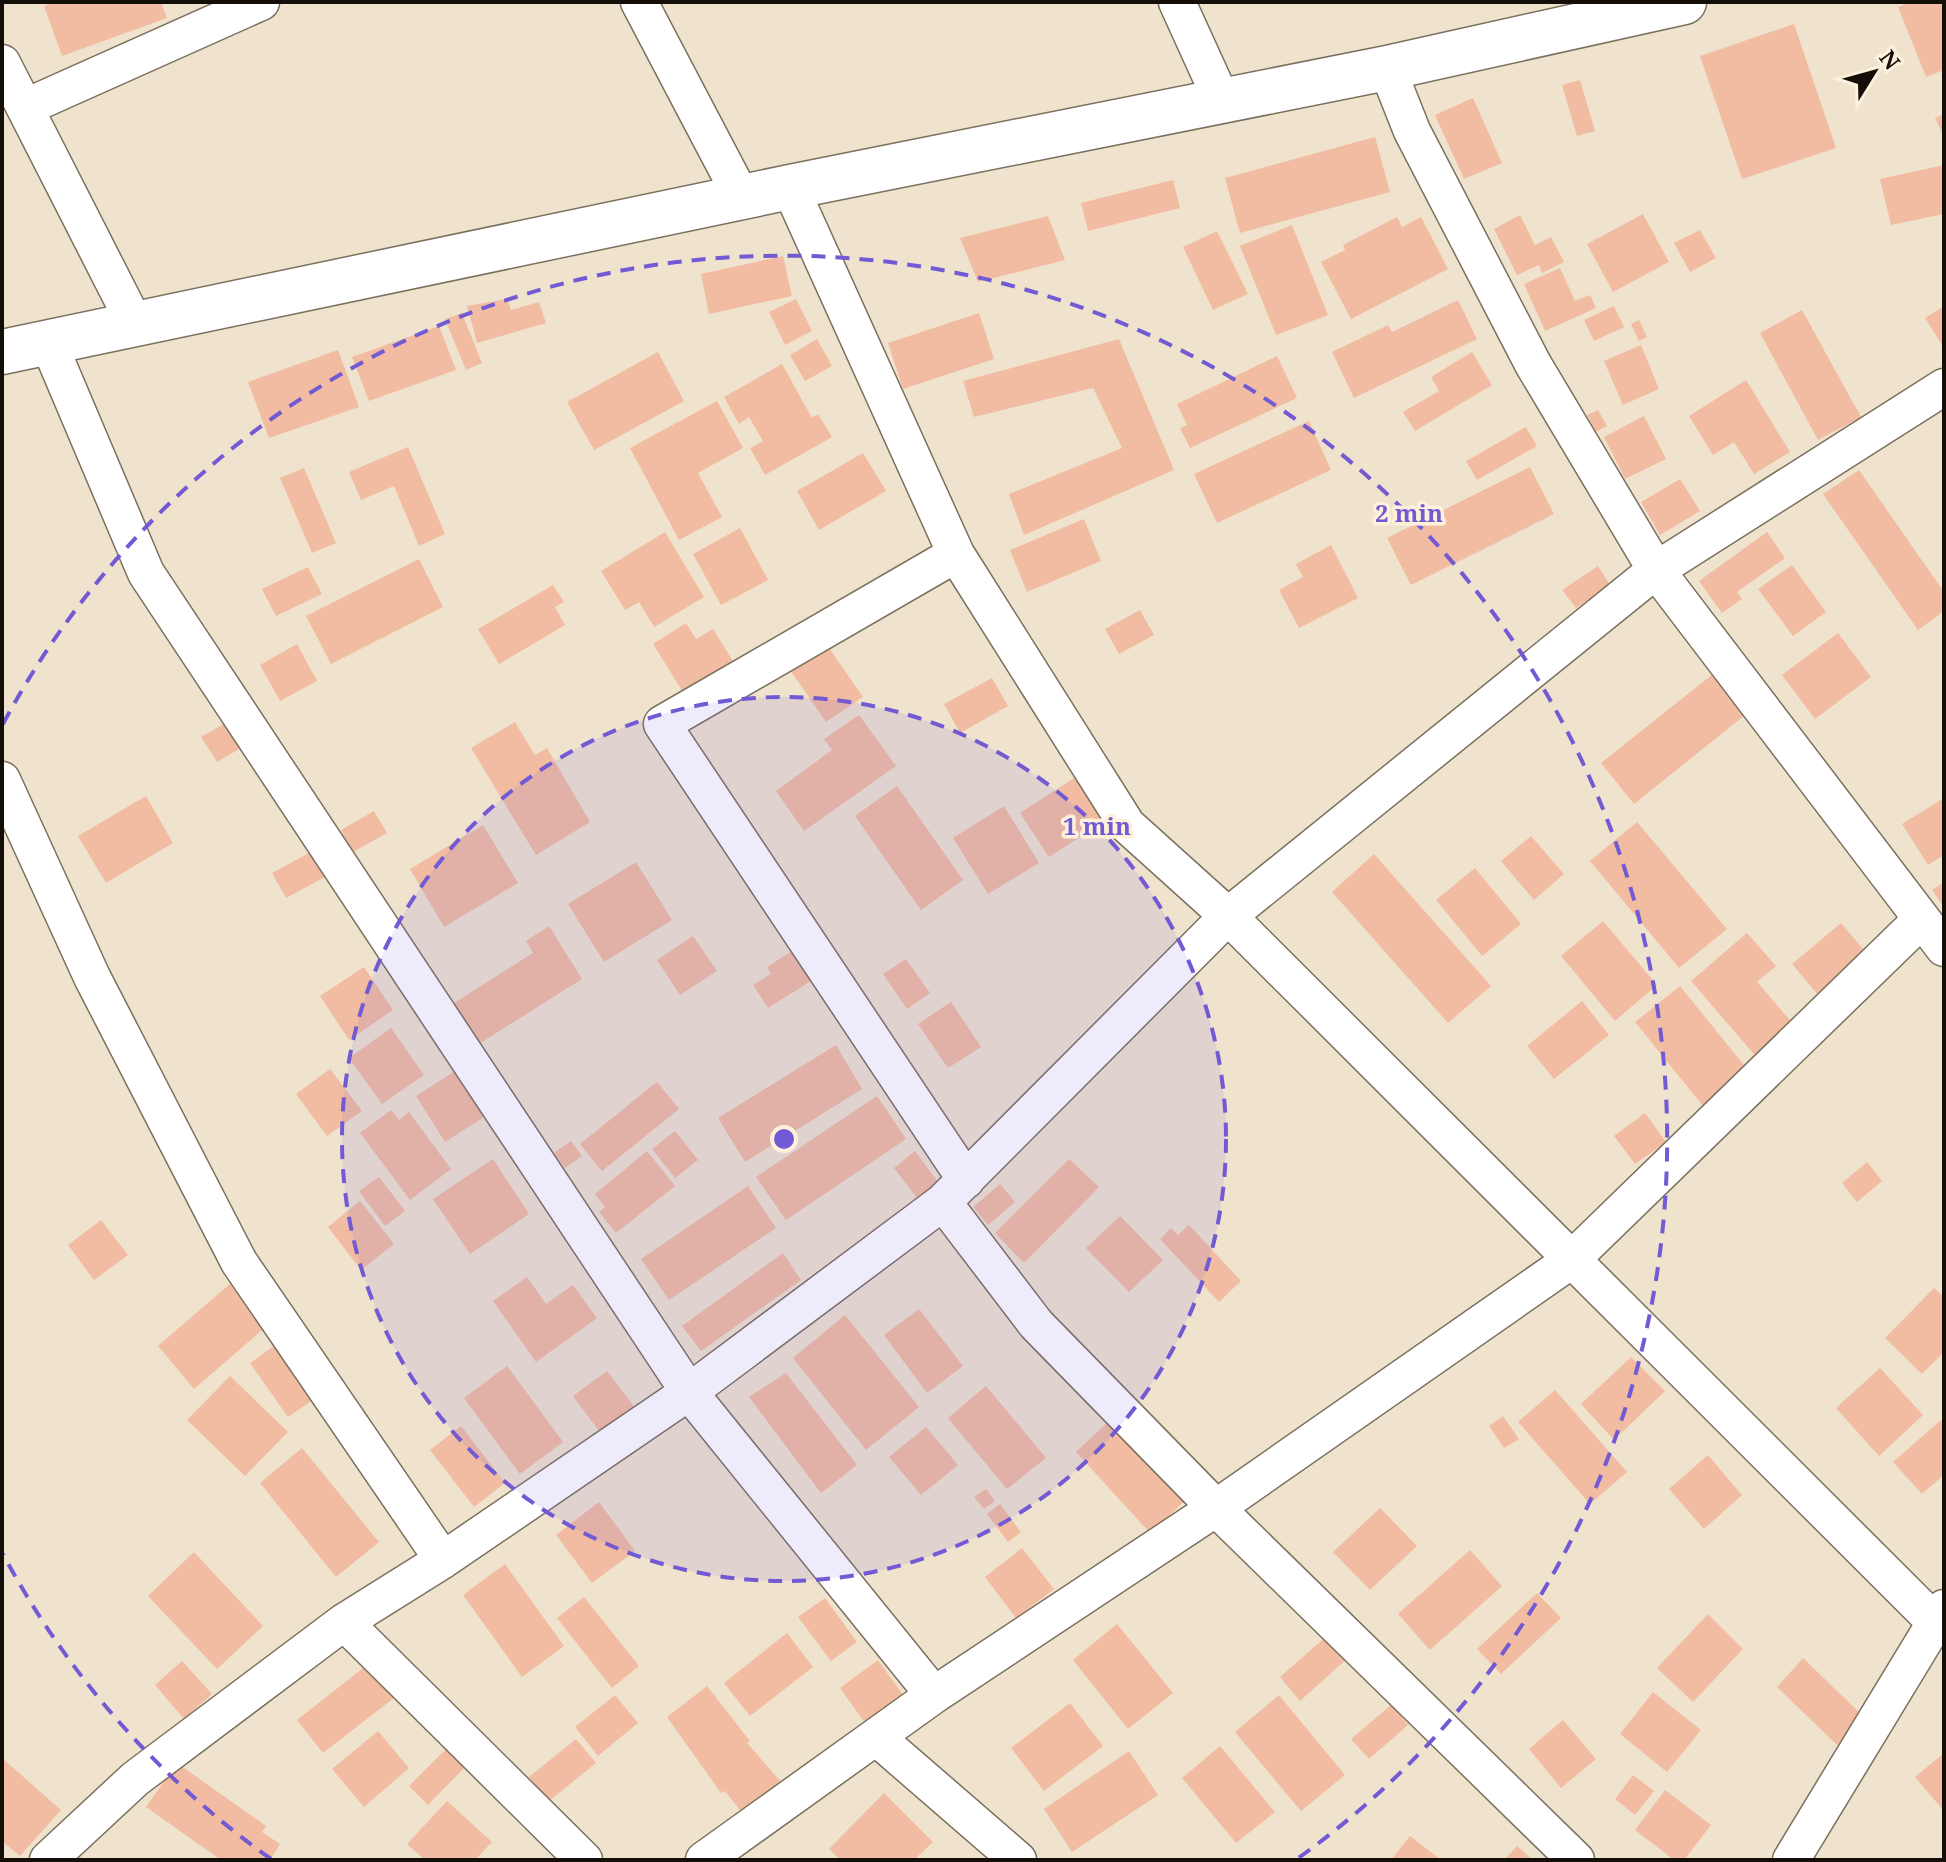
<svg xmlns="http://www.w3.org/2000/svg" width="1946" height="1862" font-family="'Noto Serif',serif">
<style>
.building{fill:#f1bca1}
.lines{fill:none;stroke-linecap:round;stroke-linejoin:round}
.minor-casing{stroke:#7b705e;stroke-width:39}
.tertiary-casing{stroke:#7b705e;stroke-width:47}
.minor{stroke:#fff;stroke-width:36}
.tertiary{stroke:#fff;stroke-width:44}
.ring{fill:none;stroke:#715ad4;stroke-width:4;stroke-dasharray:14 10}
.centre{fill:#715ad4;stroke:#fdf1db;stroke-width:4}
.ring-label{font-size:24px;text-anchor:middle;font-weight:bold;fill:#715ad4;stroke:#fdf1db;stroke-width:7;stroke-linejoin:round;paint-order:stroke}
</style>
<rect width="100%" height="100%" fill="#f0e3ce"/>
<path class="building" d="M56,2H161L167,18L62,56L44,6Z
M1911,2H1944V70L1926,77L1898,7Z
M1794,24L1836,148L1742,179L1700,56Z
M1580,80L1595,131L1577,136L1562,85Z
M1473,98L1502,163L1464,179L1435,115Z
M1944,114V137L1935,118Z
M1375,137L1390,192L1240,233L1225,178Z
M1944,165V214L1891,225L1880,179Z
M1173,180L1180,208L1088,231L1081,203Z
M1643,214L1669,262L1613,292L1587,244Z
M1520,215L1535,245L1551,237L1564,262L1542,273L1539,265L1517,275L1494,229Z
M1048,216L1065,260L978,282L960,238Z
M1397,217L1402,227L1421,217L1448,269L1351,319L1321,262L1345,250L1343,245Z
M1292,225L1328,315L1276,335L1240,246Z
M1700,230L1716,258L1690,272L1674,243Z
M1217,231L1248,294L1213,310L1183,247Z
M783,256L792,296L709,314L701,274Z
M1560,268L1575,301L1590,295L1596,308L1545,331L1524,284Z
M507,299L511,310L539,302L546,323L477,343L467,306Z
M796,299L812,331L785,345L769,312Z
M1458,300L1477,339L1354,398L1332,352L1388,325L1392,332Z
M1614,306L1624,327L1594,341L1584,320Z
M1944,306V348L1925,318Z
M1802,310L1861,417L1818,440L1760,333Z
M462,313L482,363L466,370L445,319Z
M979,313L994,359L903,389L888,343Z
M1639,320L1647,337L1639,341L1631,324Z
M439,326L456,370L369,401L352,357Z
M817,339L832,366L805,381L790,355Z
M1119,339L1174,470L1024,535L1009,494L1122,448L1093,388L974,417L963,381Z
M1641,345L1659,389L1623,405L1604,361Z
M338,350L359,407L269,438L248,382Z
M658,352L684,401L594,450L567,402Z
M1472,352L1492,385L1415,431L1403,412L1439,391L1431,377Z
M1277,356L1297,398L1190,448L1180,428L1187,425L1177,404Z
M782,364L812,418L818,414L832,437L765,475L750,448L763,441L749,417L739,424L724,397Z
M1746,380L1790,452L1754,474L1734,442L1713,455L1689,416Z
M717,401L743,448L698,473L722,517L679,540L630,448Z
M1598,410L1607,426L1596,432L1587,415Z
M1644,416L1666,459L1625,479L1604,437Z
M1309,421L1331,470L1217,523L1194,474Z
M1526,427L1537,446L1477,480L1466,461Z
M408,447L445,534L419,546L394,486L361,500L349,472Z
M863,453L886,491L819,530L797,491Z
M1530,467L1554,514L1411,585L1387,538Z
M304,468L336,543L312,553L280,478Z
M1859,470L1944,592V611L1918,630L1823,494Z
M1680,479L1700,511L1660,535L1641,502Z
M1084,519L1101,561L1027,592L1010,550Z
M740,528L768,580L721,605L693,554Z
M665,532L704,597L654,627L639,602L625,610L601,571Z
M1767,532L1785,558L1737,592L1742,599L1722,613L1699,581Z
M1331,545L1358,598L1299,628L1279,590L1303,577L1296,564Z
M419,559L443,607L331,664L306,616Z
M1792,565L1826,612L1793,636L1758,589Z
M1598,566L1610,585L1576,608L1562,590Z
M308,567L322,594L276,616L262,589Z
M553,585L564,602L555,607L565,625L499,664L478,629Z
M1140,610L1154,635L1119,654L1105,629Z
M686,623L696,639L713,629L736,666L686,697L653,644Z
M1838,633L1871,677L1815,719L1782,675Z
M297,644L317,681L280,701L260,665Z
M827,645L863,697L826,722L790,670Z
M1713,674L1745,715L1634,804L1601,763Z
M992,678L1008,706L960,733L944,704Z
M859,715L896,766L804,831L776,791L832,750L824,739Z
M236,717L251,742L217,762L201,737Z
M515,722L535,755L547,748L590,822L536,855L471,748Z
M1085,771L1114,815L1049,857L1020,813Z
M897,786L963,880L921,910L855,816Z
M146,796L173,843L106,883L78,836Z
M1944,798V855L1928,865L1902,824Z
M1004,806L1039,863L988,894L953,838Z
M374,811L387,833L353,852L341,830Z
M1637,822L1727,929L1679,968L1590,861Z
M483,825L518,883L444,927L410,869Z
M1531,836L1564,874L1534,900L1501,861Z
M311,852L325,877L286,898L272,873Z
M1374,854L1491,986L1448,1023L1332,892Z
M636,862L672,920L604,962L568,904Z
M1475,868L1521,924L1482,956L1436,900Z
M1944,882V907L1932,890Z
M1603,921L1657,985L1615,1021L1561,956Z
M1841,923L1873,961L1825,1003L1792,964Z
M549,926L582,979L477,1045L451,1005L533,953L526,941Z
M1747,933L1776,966L1757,982L1796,1027L1758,1059L1691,981Z
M693,936L717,971L680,995L657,960Z
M792,951L811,981L768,1008L753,985L771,974L767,967Z
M906,959L930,993L907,1009L883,974Z
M364,967L393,1010L349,1040L320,996Z
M1680,986L1752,1075L1707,1111L1635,1022Z
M1582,1001L1609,1035L1554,1079L1527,1046Z
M951,1002L981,1047L948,1068L918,1024Z
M391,1028L424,1075L382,1104L349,1058Z
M836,1045L862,1089L745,1162L718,1118Z
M466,1064L495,1110L445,1142L416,1096Z
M330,1069L362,1111L327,1136L296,1094Z
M657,1082L679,1109L602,1171L580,1144Z
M877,1096L906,1139L786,1220L756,1177Z
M391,1110L399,1120L409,1112L451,1169L410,1200L360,1133Z
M1645,1113L1666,1142L1635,1164L1614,1136Z
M675,1131L698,1160L675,1178L652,1149Z
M571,1141L582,1156L565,1168L554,1153Z
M647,1151L675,1186L616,1233L599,1212L605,1207L595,1194Z
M915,1151L938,1182L917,1198L894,1168Z
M493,1159L529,1214L470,1254L433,1199Z
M1069,1159L1099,1187L1024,1263L995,1233Z
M1867,1162L1882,1181L1857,1202L1842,1183Z
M379,1177L405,1211L385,1226L359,1191Z
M1000,1184L1015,1202L988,1225L973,1207Z
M748,1186L776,1228L669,1300L641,1259Z
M360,1201L394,1244L361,1270L328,1227Z
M1120,1216L1163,1260L1129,1292L1086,1248Z
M101,1220L128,1255L94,1280L68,1245Z
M1189,1225L1241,1281L1219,1302L1160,1239L1171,1228L1178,1235Z
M783,1253L801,1280L701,1351L682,1326Z
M527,1277L546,1304L573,1285L597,1318L536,1362L493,1301Z
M232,1282L268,1325L194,1389L158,1346Z
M1934,1288L1944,1297V1352L1922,1374L1885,1338Z
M919,1309L963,1366L927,1393L884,1335Z
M845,1315L919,1407L866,1450L793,1358Z
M278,1343L317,1397L288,1417L250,1363Z
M1631,1357L1665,1391L1614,1440L1581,1404Z
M507,1366L563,1442L520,1474L464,1398Z
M1880,1368L1923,1415L1879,1456L1836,1408Z
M607,1371L636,1409L602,1435L573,1396Z
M786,1373L857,1465L821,1493L749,1397Z
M230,1376L288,1432L245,1476L187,1420Z
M986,1386L1046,1458L1007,1489L948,1418Z
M1555,1390L1627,1472L1590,1504L1518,1422Z
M1503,1416L1519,1439L1504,1448L1489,1426Z
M1112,1418L1187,1499L1150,1533L1076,1452Z
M1941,1420L1944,1424V1475L1922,1494L1893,1462Z
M461,1426L505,1483L474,1507L430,1450Z
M926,1427L958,1465L921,1495L889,1457Z
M302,1448L379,1542L336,1577L260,1483Z
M1708,1455L1742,1495L1704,1529L1669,1489Z
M986,1489L995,1501L984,1509L974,1497Z
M599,1502L635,1551L592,1583L556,1535Z
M1000,1504L1021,1532L1008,1542L987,1514Z
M1380,1508L1417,1546L1370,1590L1333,1552Z
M1022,1548L1054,1589L1016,1618L985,1577Z
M1470,1550L1502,1586L1430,1650L1398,1614Z
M194,1552L263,1626L217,1669L148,1596Z
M505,1564L564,1646L522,1677L463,1595Z
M1537,1593L1561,1618L1501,1674L1477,1649Z
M584,1597L639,1666L612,1688L557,1618Z
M825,1598L857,1642L831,1661L798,1617Z
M1708,1614L1743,1649L1693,1702L1657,1668Z
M1117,1624L1173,1693L1128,1729L1073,1660Z
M787,1633L813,1667L750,1716L724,1683Z
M1329,1634L1349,1657L1300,1701L1280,1677Z
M377,1657L403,1691L323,1753L297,1720Z
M1803,1658L1864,1717L1837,1745L1777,1687Z
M878,1660L903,1695L865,1723L840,1688Z
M182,1661L212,1694L184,1719L155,1685Z
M707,1686L750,1741L747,1743L782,1783L743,1814L725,1791L721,1793L667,1717Z
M1653,1692L1701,1730L1667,1772L1620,1734Z
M615,1695L638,1723L598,1756L575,1727Z
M1279,1695L1345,1775L1301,1811L1235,1732Z
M1070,1703L1103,1746L1044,1791L1011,1748Z
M1391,1705L1408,1725L1369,1759L1351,1739Z
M1563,1720L1596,1759L1561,1788L1529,1749Z
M378,1731L409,1768L364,1807L332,1769Z
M576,1739L596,1763L549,1801L529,1777Z
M449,1746L468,1764L428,1805L409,1786Z
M1220,1746L1275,1812L1236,1843L1182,1778Z
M1129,1751L1158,1795L1072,1852L1044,1809Z
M1944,1753V1811L1915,1777Z
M2,1758L61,1810L20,1856L2,1841Z
M177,1763L266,1826L262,1832L280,1844L270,1860H221L146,1807Z
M1633,1775L1654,1791L1635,1815L1615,1799Z
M1665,1790L1711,1825L1684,1860H1674L1635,1830Z
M884,1793L933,1842L914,1860H840L829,1849Z
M447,1801L492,1842L475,1860H425L407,1844Z
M1410,1836L1441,1860H1391Z
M1517,1846L1533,1860H1504Z"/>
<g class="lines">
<g class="minor-casing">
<path id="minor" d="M639,2L742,198
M1177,2L1222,101
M2,63L136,326
M1387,68L1412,131L1533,364L1656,570L1944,948
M26,107L261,2
M790,187L956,554L1127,825L1228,916L1935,1622
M49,344L146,573L689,1392L934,1695
M956,554L662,724L966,1180
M2,780L92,977L239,1262L443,1560
M943,1202L1036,1324L1216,1508L1576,1860
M344,1622L584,1860
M876,1737L1018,1860
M48,1860L135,1779L344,1622L443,1560L689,1392L943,1202L1228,916L1656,570L1944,387
M704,1860L934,1695L1216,1508L1570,1261L1921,920
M1791,1860L1944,1608"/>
</g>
<g class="tertiary-casing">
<path id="tertiary" d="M2,352L790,187L1387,68L1684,2"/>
</g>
<use href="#minor" class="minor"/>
<use href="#tertiary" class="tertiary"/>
</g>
<circle cx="784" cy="1139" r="442" fill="#715ad4" fill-opacity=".12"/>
<g class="ring">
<circle cx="784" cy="1139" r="442"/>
<path d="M271 1859A884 884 0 0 1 3 1554M3 724A884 884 0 1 1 1297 1859"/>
</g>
<circle cx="784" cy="1139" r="12" class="centre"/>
<g class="ring-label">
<text x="1409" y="522">2 min</text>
<text x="1097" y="835">1 min</text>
</g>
<rect width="1946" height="1862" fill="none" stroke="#130f08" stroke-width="8"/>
<g transform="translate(1874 72) rotate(53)" stroke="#fdf1db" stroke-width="6" paint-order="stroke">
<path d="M0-6L14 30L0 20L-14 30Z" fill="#130f08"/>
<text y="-12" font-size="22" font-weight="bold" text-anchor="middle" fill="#130f08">N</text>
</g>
</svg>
